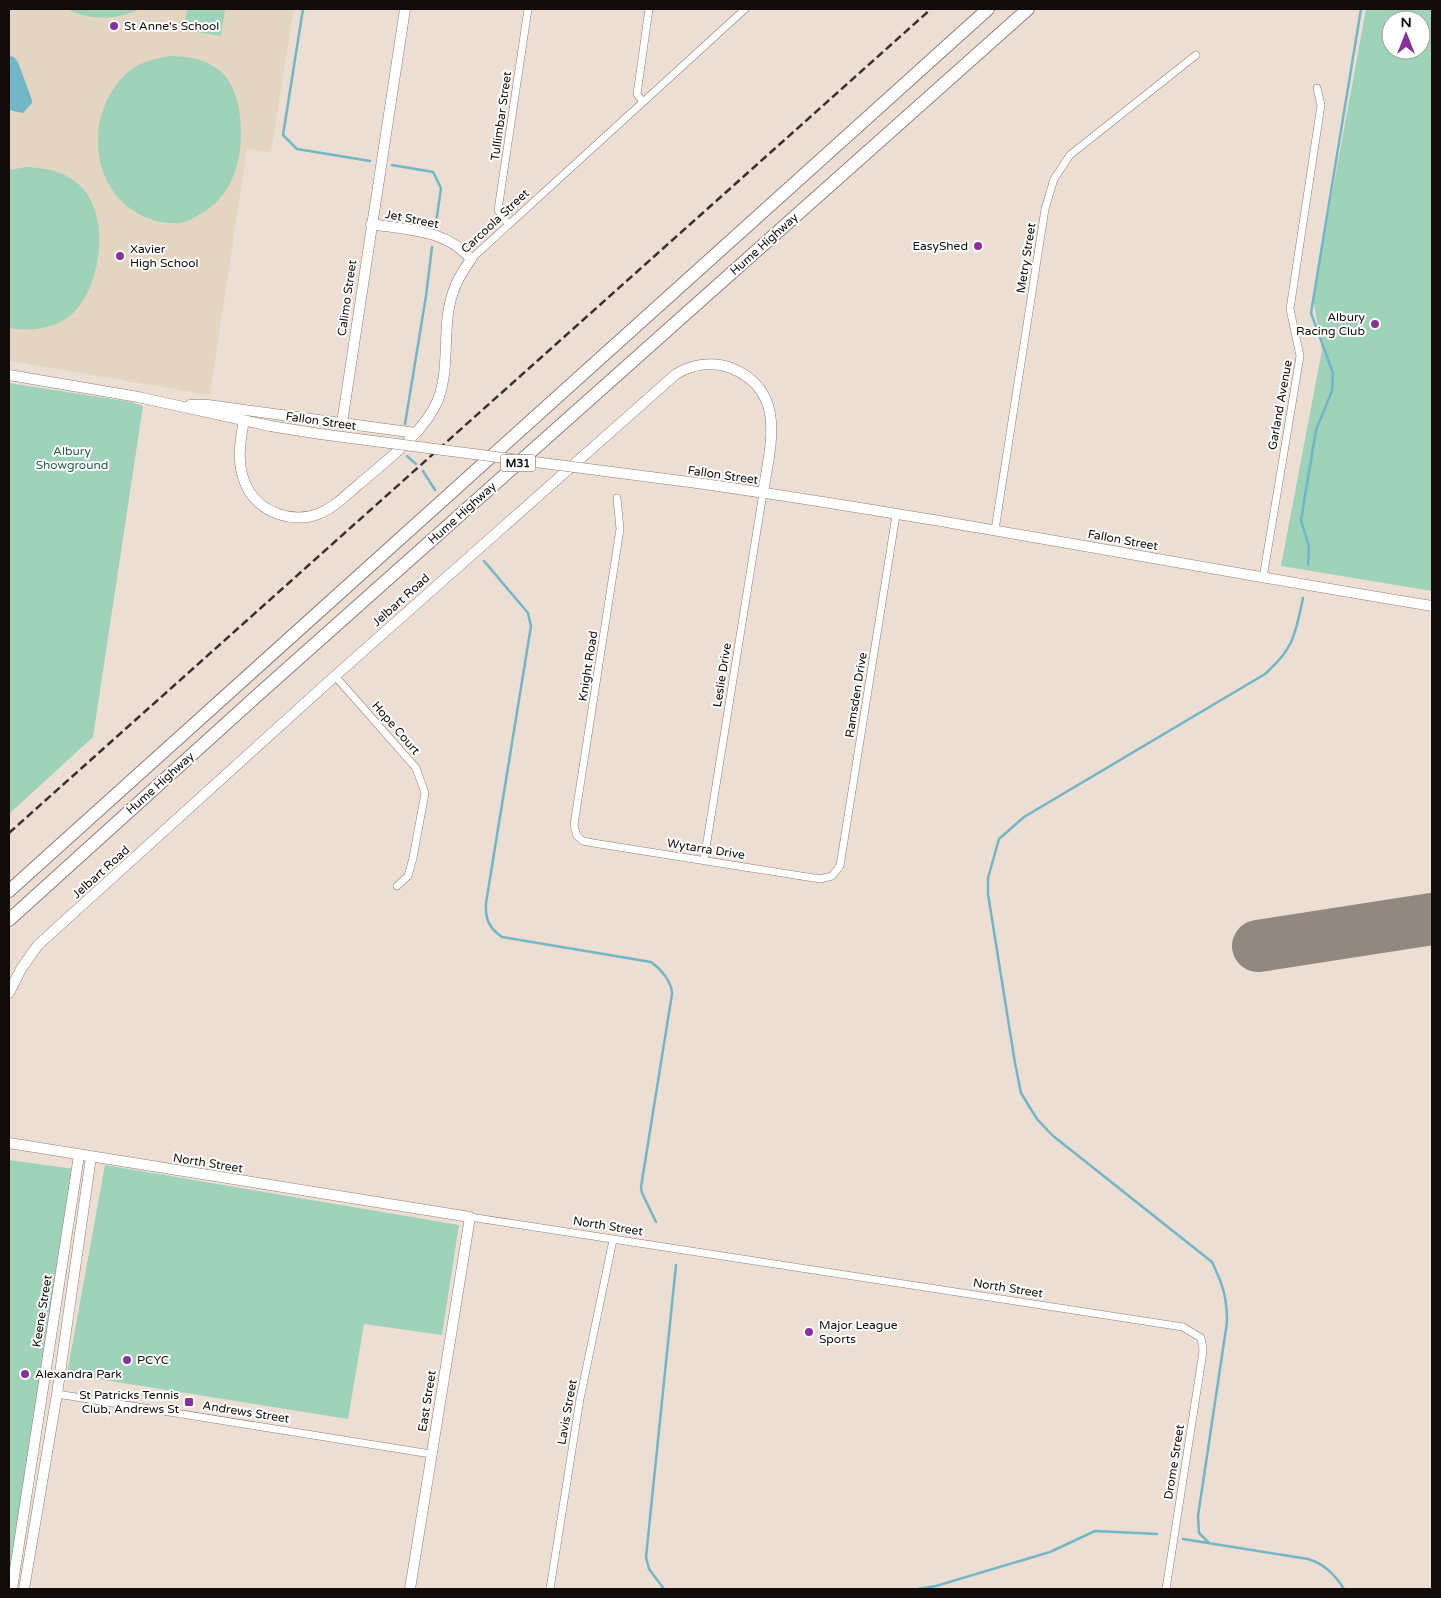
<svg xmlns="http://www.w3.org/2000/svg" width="1441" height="1598" font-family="'Varela Round',sans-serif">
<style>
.education{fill:#e4d5c2}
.green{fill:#9ed2b9;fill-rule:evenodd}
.water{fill:#72b7c7}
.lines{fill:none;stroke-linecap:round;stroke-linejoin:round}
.stream{stroke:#72b7c7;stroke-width:2.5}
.taxiway{stroke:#928880;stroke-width:21}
.runway{stroke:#928880;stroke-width:52}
.street-casing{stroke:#8c7e75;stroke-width:8}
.secondary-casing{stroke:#8c7e75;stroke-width:11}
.highway-casing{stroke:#8c7e75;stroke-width:14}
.street{stroke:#fff;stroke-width:7}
.secondary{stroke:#fff;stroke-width:10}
.highway{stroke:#fff;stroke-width:12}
.rail{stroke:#38312d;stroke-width:2.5;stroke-dasharray:8 4;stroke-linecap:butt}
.secondary-bridge-casing{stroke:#8c7e75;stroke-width:11;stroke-linecap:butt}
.secondary-bridge{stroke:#fff;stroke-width:10}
.poi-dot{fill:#88319e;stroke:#fff;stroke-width:2}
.labels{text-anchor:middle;stroke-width:4;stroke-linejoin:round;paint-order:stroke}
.shield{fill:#fff;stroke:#585553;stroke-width:1}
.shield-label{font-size:11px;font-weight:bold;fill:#110c09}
.poi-label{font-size:12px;fill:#110c09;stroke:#fff;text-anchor:start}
.street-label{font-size:12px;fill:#110c09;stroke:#fff}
.park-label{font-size:12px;fill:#1f654b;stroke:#fff}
</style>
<rect width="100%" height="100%" fill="#edded4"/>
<path class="education" d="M9,9H294L271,152L247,149L210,395L9,361Z"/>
<path class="green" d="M67,9H139C116,21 90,20 67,9Z
M187,9H225L221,36L184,30Z
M1366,9H1432V591L1281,566L1322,350L1313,298ZM1391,20H1421V50H1391Z
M171,56C188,56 206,59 220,71C230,79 235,92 238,104C246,143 239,194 200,214C194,218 187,222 179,223C166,224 151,221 139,214C86,186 85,105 132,69C143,61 157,58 171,56Z
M26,167C41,168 56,169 70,178C79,183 88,193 92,203C108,236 97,300 64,320C47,330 28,331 9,328V170Z
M9,383L131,402L143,406L93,737L9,814Z
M9,1160L74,1169L9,1578Z
M105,1165L459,1225L442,1335L364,1324L348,1419L67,1374Z"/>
<path class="water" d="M10,56L14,57L18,62L32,100V103L23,113L9,110V57Z"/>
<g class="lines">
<path class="stream" d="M303,9L283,135L297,149L370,161
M392,165L433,172L441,188L436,223
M405,424L426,296L432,247
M407,456L416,464
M423,471L435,490
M484,561L528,613L531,626L486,903C485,919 489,928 502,937L651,962C661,969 672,982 672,994L641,1187L642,1193L656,1222
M1308,565L1309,547L1301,520L1316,430L1332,391L1333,373L1311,313L1361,9
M1183,1539L1308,1559C1325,1564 1335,1575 1344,1589
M1209,1543L1199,1533L1198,1516L1227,1322C1227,1297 1223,1285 1212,1262L1052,1135L1037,1119L1021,1093L1015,1063L988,894V878L999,839L1024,817L1265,674C1294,648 1295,635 1303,598
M664,1589L649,1569L646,1557L676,1265
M918,1589L936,1586L1050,1552L1095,1531L1157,1534"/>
<path class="taxiway" d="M1427,920L1432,919"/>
<path class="runway" d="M1258,946L1432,919"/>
<g class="street-casing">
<path id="street" d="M643,102L637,94L649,9
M508,224L498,210L528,9
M471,259L745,9
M617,498L620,529L574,825L577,836L583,841L593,843L820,879L832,876L840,866L896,515
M995,530L1045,209L1054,179L1070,155L1196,55
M1263,578L1300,356L1290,309L1321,105L1317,88
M335,676L416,768L425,793L413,858L408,876L397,886
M704,860L763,493
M470,1217L1183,1327L1201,1338L1203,1349L1202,1358L1166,1589
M57,1394L431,1454
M550,1589L580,1399L613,1240"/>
</g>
<g class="secondary-casing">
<path id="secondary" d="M9,375L138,397L270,426
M190,405H208L416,433
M244,421C239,445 236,469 249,491C263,514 294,523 318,514C334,508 346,495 358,485C385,462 424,433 438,400C451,365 441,327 453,292C457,280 464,269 471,259C445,229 408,230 371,224
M342,423L405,9
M697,483C943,518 1187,566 1432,606
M9,993L21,969L38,945L335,676L676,374C693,364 713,361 731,368C788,391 770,446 763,493
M9,1143L470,1217L410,1589
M12,1589L79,1155
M24,1589L57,1394L91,1157"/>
</g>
<g class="highway-casing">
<path id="highway" d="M9,891L988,9
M9,920L260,693L1028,9"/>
</g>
<use href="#street" class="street"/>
<use href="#secondary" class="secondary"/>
<use href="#highway" class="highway"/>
<path class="rail" d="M9,833L931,9"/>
<g class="secondary-bridge-casing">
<path id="secondary-bridge" d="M270,426L320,434L697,483"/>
</g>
<use href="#secondary-bridge" class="secondary-bridge"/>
</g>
<g class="poi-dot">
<circle cx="114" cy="26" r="5"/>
<circle cx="978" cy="246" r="5"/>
<circle cx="120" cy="256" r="5"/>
<circle cx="1375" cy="324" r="5"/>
<circle cx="809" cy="1332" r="5"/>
<circle cx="127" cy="1360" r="5"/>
<circle cx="25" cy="1374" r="5"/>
<rect x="184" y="1397" width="10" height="10" rx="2.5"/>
</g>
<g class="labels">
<rect class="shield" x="500.5" y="454.5" width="35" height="17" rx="4"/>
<g class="shield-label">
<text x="518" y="467">M31</text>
</g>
<g class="poi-label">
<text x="124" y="30">St Anne's School</text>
<text x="968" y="250" text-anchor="end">EasyShed</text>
<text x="130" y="253">Xavier<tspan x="130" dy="14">High School</tspan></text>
<text x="1365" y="321" text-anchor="end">Albury<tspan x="1365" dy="14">Racing Club</tspan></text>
<text x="819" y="1329">Major League<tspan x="819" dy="14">Sports</tspan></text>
<text x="137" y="1364">PCYC</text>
<text x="35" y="1378">Alexandra Park</text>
<text x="179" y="1399" text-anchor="end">St Patricks Tennis<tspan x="179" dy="14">Club, Andrews St</tspan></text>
</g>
<g class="street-label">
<text transform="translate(501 116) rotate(-82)" y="4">Tullimbar Street</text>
<text transform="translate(412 219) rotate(11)" y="4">Jet Street</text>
<text transform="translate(495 221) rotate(-43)" y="4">Carcoola Street</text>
<text transform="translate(764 244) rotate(-42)" y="4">Hume Highway</text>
<text transform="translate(1026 258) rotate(-81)" y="4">Metry Street</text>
<text transform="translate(347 298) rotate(-82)" y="4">Calimo Street</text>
<text transform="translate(1280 405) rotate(-80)" y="4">Garland Avenue</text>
<text transform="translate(321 421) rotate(8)" y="4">Fallon Street</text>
<text transform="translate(723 475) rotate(8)" y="4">Fallon Street</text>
<text transform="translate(462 513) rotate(-42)" y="4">Hume Highway</text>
<text transform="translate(1123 540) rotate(10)" y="4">Fallon Street</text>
<text transform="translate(401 600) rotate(-42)" y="4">Jelbart Road</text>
<text transform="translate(588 666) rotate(-81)" y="4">Knight Road</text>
<text transform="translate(722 675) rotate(-81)" y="4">Leslie Drive</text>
<text transform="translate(856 695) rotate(-81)" y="4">Ramsden Drive</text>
<text transform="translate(396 728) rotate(49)" y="4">Hope Court</text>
<text transform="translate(160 783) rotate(-42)" y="4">Hume Highway</text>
<text transform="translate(706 849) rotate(9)" y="4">Wytarra Drive</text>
<text transform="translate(101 872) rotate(-42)" y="4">Jelbart Road</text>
<text transform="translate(208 1163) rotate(9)" y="4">North Street</text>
<text transform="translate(608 1226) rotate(9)" y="4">North Street</text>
<text transform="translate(1008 1288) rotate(9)" y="4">North Street</text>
<text transform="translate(42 1311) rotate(-81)" y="4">Keene Street</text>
<text transform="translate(427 1401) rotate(-81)" y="4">East Street</text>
<text transform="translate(246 1412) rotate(9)" y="4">Andrews Street</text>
<text transform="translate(567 1412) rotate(-80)" y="4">Lavis Street</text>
<text transform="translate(1174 1462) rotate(-81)" y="4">Drome Street</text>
</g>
<g class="park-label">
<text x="72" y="455">Albury<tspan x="72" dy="14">Showground</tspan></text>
</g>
</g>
<rect width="1441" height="1598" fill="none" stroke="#110c09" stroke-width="20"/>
<g transform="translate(1406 35)"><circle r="24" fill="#ffffff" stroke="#a09e9d"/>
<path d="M0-4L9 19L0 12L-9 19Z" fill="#88319e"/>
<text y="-8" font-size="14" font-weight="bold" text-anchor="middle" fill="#110c09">N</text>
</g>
</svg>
